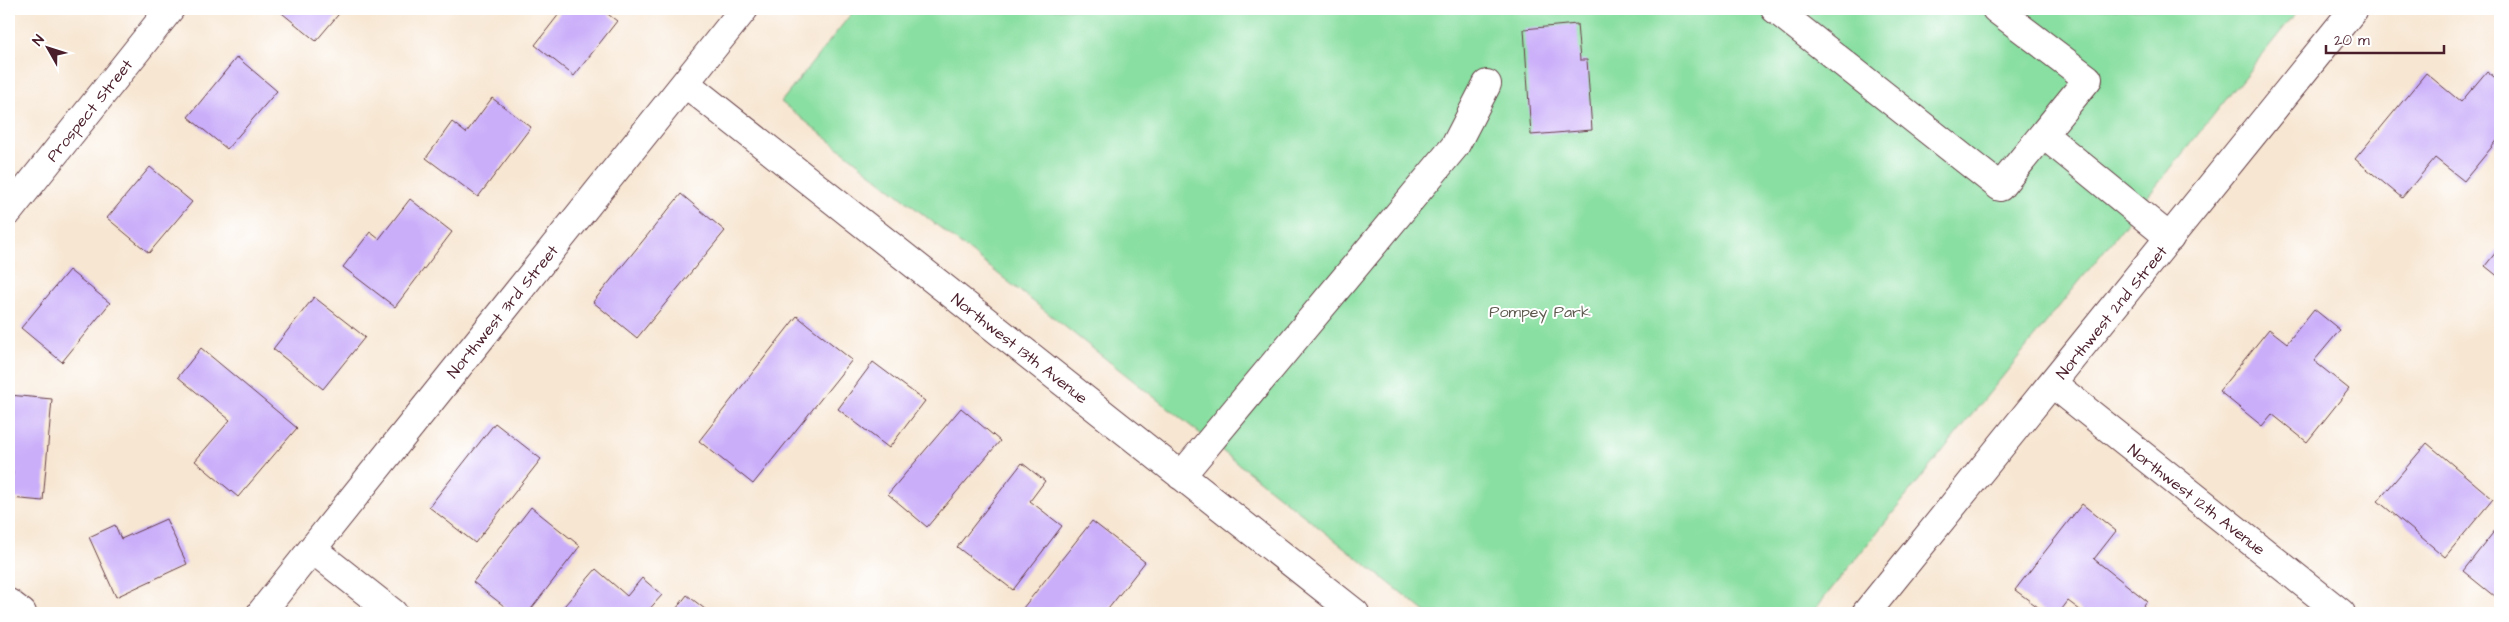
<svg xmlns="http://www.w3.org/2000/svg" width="2509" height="622" font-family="'Architects Daughter',sans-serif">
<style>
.green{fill:#89dfa1;stroke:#6a7f66}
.building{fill:#caaef9}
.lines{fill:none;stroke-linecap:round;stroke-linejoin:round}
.minor-casing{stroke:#643d44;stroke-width:30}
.minor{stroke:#fff;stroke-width:28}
.labels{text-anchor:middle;stroke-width:4;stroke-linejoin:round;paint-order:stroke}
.street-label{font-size:16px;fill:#4a1f2b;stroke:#fff}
.park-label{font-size:16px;fill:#5d594e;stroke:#fff}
</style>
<rect width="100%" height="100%" fill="#fff"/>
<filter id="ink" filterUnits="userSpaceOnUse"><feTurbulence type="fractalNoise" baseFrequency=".02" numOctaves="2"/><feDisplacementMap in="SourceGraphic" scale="10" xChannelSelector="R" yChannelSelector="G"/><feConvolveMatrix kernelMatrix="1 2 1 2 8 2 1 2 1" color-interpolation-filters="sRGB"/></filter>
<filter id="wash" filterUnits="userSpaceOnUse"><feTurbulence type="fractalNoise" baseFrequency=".0096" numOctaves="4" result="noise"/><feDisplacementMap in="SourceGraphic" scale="20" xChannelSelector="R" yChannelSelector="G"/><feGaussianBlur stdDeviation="1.12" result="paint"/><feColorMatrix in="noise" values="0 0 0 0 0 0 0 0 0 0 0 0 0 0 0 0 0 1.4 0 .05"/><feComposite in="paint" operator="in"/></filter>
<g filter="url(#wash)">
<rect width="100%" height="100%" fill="#f7e6d2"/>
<path class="green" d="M855,9H2299L1812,613H1427L781,102Z"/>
<g id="blocks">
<path class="building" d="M277,9H343L316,41Z
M563,9H601L617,21L574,76L535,45Z
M1577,24L1580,60H1587L1592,130L1531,135L1524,29Z
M9,53L14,58L9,64Z
M237,57L277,91L227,149L188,117Z
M2487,71L2500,82V137L2464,181L2435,158L2402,198L2355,159L2426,73L2461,102Z
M492,98L531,127L478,197L426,158L452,122L466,133Z
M150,167L192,202L149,253L107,218Z
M681,194L725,231L637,338L593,302Z
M410,199L452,232L395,307L343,267L370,232L379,239Z
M2500,247V278L2485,266Z
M69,270L110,303L62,362L21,328Z
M314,297L365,337L323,389L273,349Z
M2314,309L2340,330L2314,361L2349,389L2307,442L2272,414L2262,426L2219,391L2269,329L2287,343Z
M797,316L852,360L753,484L699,441Z
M201,348L297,428L238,497L195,461L230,420L178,377Z
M873,362L925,401L889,448L838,409Z
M9,395L52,399L43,501L10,498L13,472H9Z
M961,408L1000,441L927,527L888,494Z
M495,423L541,459L475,543L429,507Z
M2427,443L2493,499L2445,557L2378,501Z
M1022,463L1045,481L1030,501L1062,526L1013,590L957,547Z
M2082,504L2116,531L2094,559L2147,601L2138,613H2084L2068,601L2059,613H2046L2015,590Z
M531,507L580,546L528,613H513L473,582Z
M166,519L187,564L116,597L89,537L115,525L121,539Z
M1092,521L1145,562L1105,613H1019Z
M2500,524V601L2463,571Z
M596,569L627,596L642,578L662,595L646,613H558Z
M687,595L710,613H673Z"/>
</g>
</g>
<g filter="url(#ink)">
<use href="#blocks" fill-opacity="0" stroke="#643d44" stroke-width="1"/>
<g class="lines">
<g class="minor-casing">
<path id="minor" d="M1775,9L2000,187L2088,79L1996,9
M685,83L1355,613
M2044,135L2170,238
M9,211L170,9
M2053,384L2341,613
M1181,476L1455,146L1487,84
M312,549L393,613
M9,603L22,613
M261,613L744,9
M1866,613L2354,9"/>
</g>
<use href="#minor" class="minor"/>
</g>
</g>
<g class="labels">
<g class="street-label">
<text transform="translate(89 110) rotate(-51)" y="6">Prospect Street</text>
<text transform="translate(502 311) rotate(-51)" y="6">Northwest 3rd Street</text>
<text transform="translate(2111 312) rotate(-51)" y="6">Northwest 2nd Street</text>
<text transform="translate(1020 348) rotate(38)" y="6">Northwest 13th Avenue</text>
<text transform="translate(2197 499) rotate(38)" y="6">Northwest 12th Avenue</text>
</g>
<g class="park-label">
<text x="1540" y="317">Pompey Park</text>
</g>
</g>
<rect width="2509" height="622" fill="none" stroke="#fff" stroke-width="30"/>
<g transform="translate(48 48) rotate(309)" stroke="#ffffff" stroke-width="4" paint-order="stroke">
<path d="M0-4L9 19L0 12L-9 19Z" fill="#4a1f2b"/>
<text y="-8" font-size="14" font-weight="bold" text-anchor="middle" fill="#4a1f2b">N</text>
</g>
<path d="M2326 45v8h118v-8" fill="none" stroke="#4a1f2b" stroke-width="2.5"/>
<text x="2334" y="45" font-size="15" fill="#4a1f2b" stroke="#ffffff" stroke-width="4" paint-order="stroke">20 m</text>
</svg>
